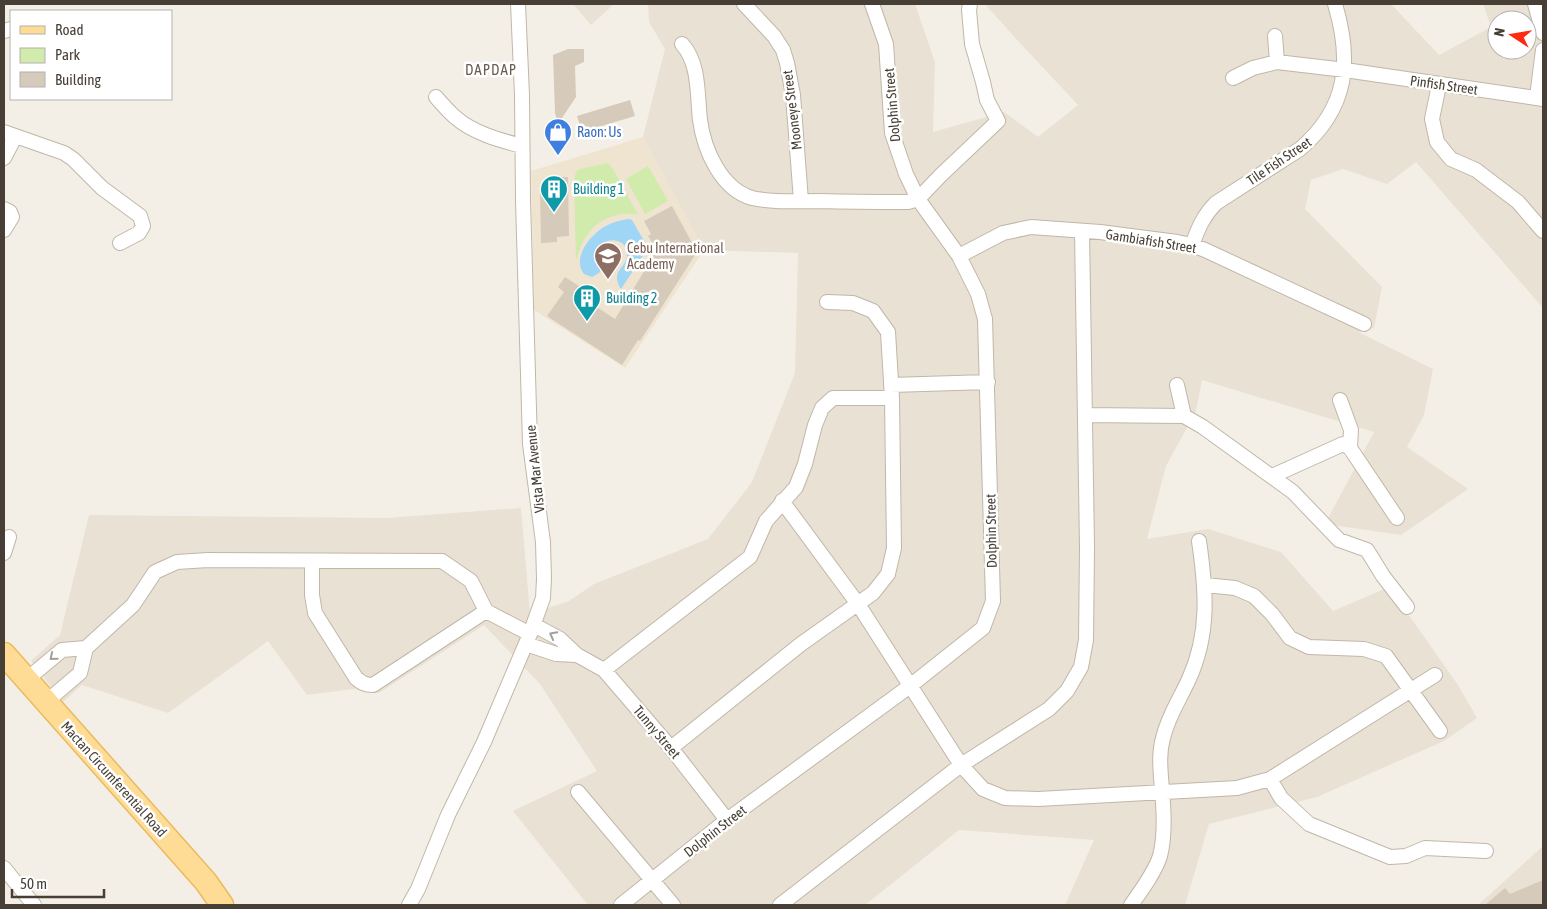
<svg xmlns="http://www.w3.org/2000/svg" width="1547" height="909" font-family="'Asap Condensed',sans-serif">
<style>
.residential{fill:#e8e1d4;fill-rule:evenodd}
.education{fill:#eee4cf}
.green{fill:#d1ebad}
.water{fill:#9fd5f5}
.building{fill:#d6cbbb}
.lines{fill:none;stroke-linecap:round;stroke-linejoin:round}
.minor-casing{stroke:#c0b7a8;stroke-width:16}
.primary-casing{stroke:#ebba5e;stroke-width:25}
.minor{stroke:#fff;stroke-width:14}
.primary{stroke:#ffdc95;stroke-width:22}
.oneway{stroke:#a39f9a}
.labels{text-anchor:middle;stroke-width:5;stroke-linejoin:round;paint-order:stroke}
.street-label{font-size:14px;fill:#473f35;stroke:#fff}
.shop-label{font-size:14px;fill:#366cbe;stroke:#fff;text-anchor:start}
.culture-label{font-size:14px;fill:#0d838f;stroke:#fff;text-anchor:start}
.education-label{font-size:14px;fill:#785e54;stroke:#fff;text-anchor:start}
.neighbourhood-label{font-size:15px;letter-spacing:1px;fill:#6b5d4c;stroke:#fff}
</style>
<rect width="100%" height="100%" fill="#f4efe6"/>
<path class="residential" d="M573,4H614L591,25Z
M648,4H915L935,62L933,132L1004,112L1038,137L1078,105L1019,42L985,4H1391L1439,55L1491,27L1483,4H1543V308L1416,162L1387,184L1343,169L1311,180L1305,209L1382,287L1374,328L1358,332L1433,369L1424,415L1407,447L1468,489L1401,535L1325,524L1374,432L1202,380L1196,411L1166,466L1147,539L1208,529L1281,552L1333,611L1389,587L1458,685L1477,718L1444,741L1317,797L1209,824L1185,905H1065L1094,840L959,830L865,905H588L513,811L597,771L540,684L484,625L379,693L353,689L307,695L268,641L168,713L82,685L63,702L31,661L60,635L89,515L387,518L521,508L530,614L569,601L594,584L708,539L752,482L795,373L798,253L704,250L643,137L665,49L649,22ZM1497,20H1527V50H1497Z
M1543,846V905H1478Z"/>
<path class="education" d="M643,137L704,250L625,368L534,310L531,171Z"/>
<path class="green" d="M608,163L613,169L638,215C617,210 596,220 585,238C581,244 579,253 576,260L574,181L576,172L580,169Z
M648,166L668,201L645,214L626,179Z"/>
<path class="water" d="M629,219L632,220L648,248L621,289C619,286 617,282 617,278C617,269 626,265 627,257C629,240 611,236 600,245V247L605,254L601,262L603,267L599,273L592,277L584,274C571,257 592,233 606,226C613,222 621,220 629,219Z"/>
<path class="building" d="M568,49H584V62L575,66L576,97L558,124L555,113L553,55Z
M630,100L635,116L582,132L577,116Z
M553,177H568L569,236L557,237V242L541,243L540,189H544V184H553Z
M672,206L697,252L640,341L638,340L622,365L547,316L564,292L558,287L565,277L582,288L577,294L615,319L657,250L648,236L651,234L644,221Z
M1543,880V905H1485L1505,888L1510,894Z"/>
<g class="lines">
<g class="minor-casing">
<path id="minor" d="M744,4L774,36L783,50L787,63L793,95L801,201
M1535,4L1543,33
M4,31L11,29
M1275,36L1277,62
M682,44C700,64 697,95 700,120C704,150 721,189 752,198C774,203 799,201 821,201C850,202 879,202 908,202L918,199L941,175L998,121L987,100L983,82L972,44L969,10L970,4
M1233,78L1253,68L1277,62L1345,70L1543,99
M1439,85L1432,119L1437,142L1451,159L1476,170L1518,202L1543,231
M436,97C442,104 448,111 455,117C473,133 499,140 522,146
M1537,97L1543,50
M4,132L64,153L73,159L102,188L140,216L143,226L139,233L120,243
M4,158L15,137
M4,209L10,212L12,217L4,230
M1192,245C1198,229 1203,216 1216,203L1300,149C1348,108 1352,61 1335,4
M959,256L1003,233L1031,227L1100,232L1177,242L1192,245L1205,250L1364,324
M891,385L988,382
M1177,385L1184,416
M1340,400L1351,430L1350,448
M1086,415L1184,416L1203,427L1293,492L1339,540L1367,550L1383,576L1407,607
M1272,476L1343,444L1350,448L1397,518
M782,501L858,604L961,765L983,789L1005,798L1038,799L1237,788L1270,779L1435,675
M4,553L9,537
M312,561V595L315,613L356,678C362,683 365,685 373,685L486,611
M1205,585L1235,588L1254,596L1272,614L1290,638L1309,647L1364,649L1386,656L1440,731
M526,644L556,654L577,655L560,639L534,625
M577,655L604,670L671,748L727,820
M604,670L750,557L766,521L796,487L805,464L815,425L822,408L833,398H892
M26,680L62,650L86,648
M46,702L80,673L86,648L133,605L155,572L177,562L208,560L442,561L471,581L486,611L530,634
M671,748L801,644L873,593L888,574L894,548L892,398L888,332L873,311L853,303L827,302
M1270,779L1281,798L1309,824L1390,857L1406,856L1425,848L1486,851
M578,792L673,905
M4,868L34,905
M409,905L418,889L448,815L484,742L530,634L543,598L544,579L543,542L530,444L523,200L522,95L518,4
M621,905L727,820L910,686L983,628L993,601L985,319L978,294L959,256L918,199L906,174L892,133L886,44L872,4
M780,905L961,765L1049,709L1067,691L1081,667L1086,640L1087,547L1082,231
M1131,905C1141,891 1155,872 1160,856C1165,837 1164,811 1162,791C1161,773 1158,756 1163,738C1168,716 1180,699 1189,679C1210,633 1206,589 1199,541"/>
</g>
<g class="primary-casing">
<path id="primary" d="M4,654L206,882L222,905"/>
</g>
<use href="#minor" class="minor"/>
<use href="#primary" class="primary"/>
</g>
<defs><path id="oneway-chevron" d="M-2-3.5L2.5 0L-2 3.5" fill="none" stroke-width="1.6" stroke-linecap="round" stroke-linejoin="round" transform="scale(1.25)"/></defs>
<g class="oneway">
<use href="#oneway-chevron" transform="translate(553 635) rotate(-152)"/>
<use href="#oneway-chevron" transform="translate(53 657) rotate(140)"/>
</g>
<defs>
<g id="shop-pin" transform="scale(1.4375)"><path d="M0 17L-7.5 6A9.5 9.5 0 1 1 7.5 6Z" fill="#3f7fe0" stroke="#fff"/><path d="M-5-2.5h2.3a2.7 3.5 0 0 1 5.4 0H5L5.5 6h-11ZM-1.5-2.5h3a1.5 2.3 0 0 0-3 0Z" fill="#fff"/></g>
<g id="building-pin" transform="scale(1.4375)"><path d="M0 17L-7.5 6A9.5 9.5 0 1 1 7.5 6Z" fill="#0f9aa8" stroke="#fff"/><path d="M-4-6H4V6H1V3H-1V6H-4ZM-2.5-4.3h1.7v1.8h-1.7ZM.8-4.3h1.7v1.8H.8ZM-2.5-1h1.7V.8h-1.7ZM.8-1h1.7V.8H.8Z" fill="#fff"/></g>
<g id="school-pin" transform="scale(1.4375)"><path d="M0 17L-7.5 6A9.5 9.5 0 1 1 7.5 6Z" fill="#8d6e63" stroke="#fff"/><path d="M0-5L7-2L0 1L-7-2ZM-4 1L0 2.5L4 1V4Q0 6-4 4Z" fill="#fff"/></g>
</defs>
<g fill-rule="evenodd">
<use href="#shop-pin" x="558" y="132"/>
<use href="#building-pin" x="554" y="189"/>
<use href="#school-pin" x="608" y="256"/>
<use href="#building-pin" x="587" y="298"/>
</g>
<g class="labels">
<g class="street-label">
<text transform="translate(1444 85) rotate(8)" y="5">Pinfish Street</text>
<text transform="translate(892 105) rotate(-95)" y="5">Dolphin Street</text>
<text transform="translate(792 110) rotate(-97)" y="5">Mooneye Street</text>
<text transform="translate(1279 161) rotate(-34)" y="5">Tile Fish Street</text>
<text transform="translate(1151 241) rotate(9)" y="5">Gambiafish Street</text>
<text transform="translate(535 469) rotate(-96)" y="5">Vista Mar Avenue</text>
<text transform="translate(991 531) rotate(-91)" y="5">Dolphin Street</text>
<text transform="translate(657 732) rotate(50)" y="5">Tunny Street</text>
<text transform="translate(114 779) rotate(48)" y="5">Mactan Circumferential Road</text>
<text transform="translate(715 831) rotate(-38)" y="5">Dolphin Street</text>
</g>
<g class="shop-label">
<text x="577" y="137">Raon: Us</text>
</g>
<g class="culture-label">
<text x="573" y="194">Building 1</text>
<text x="606" y="303">Building 2</text>
</g>
<g class="education-label">
<text x="627" y="253">Cebu International<tspan x="627" dy="16">Academy</tspan></text>
</g>
<g class="neighbourhood-label">
<text x="491" y="75">DAPDAP</text>
</g>
</g>
<rect width="1547" height="909" fill="none" stroke="#473f35" stroke-width="10"/>
<rect x="10" y="10" width="162" height="90" fill="#ffffff" stroke="#b5b2ae"/>
<rect x="20" y="26" width="25" height="8" fill="#ffdc95" stroke="#b5b2ae"/>
<text x="55" y="35" font-size="15" fill="#473f35">Road</text>
<rect x="20" y="48" width="25" height="15" fill="#d1ebad" stroke="#b5b2ae"/>
<text x="55" y="60" font-size="15" fill="#473f35">Park</text>
<rect x="20" y="72" width="25" height="15" fill="#d6cbbb" stroke="#b5b2ae"/>
<text x="55" y="85" font-size="15" fill="#473f35">Building</text>
<g transform="translate(1512 35) rotate(282)"><circle r="24" fill="#ffffff" stroke="#b5b2ae"/>
<path d="M0-4L9 19L0 12L-9 19Z" fill="#ff2c13"/>
<text y="-8" font-size="14" font-weight="bold" text-anchor="middle" fill="#473f35">N</text>
</g>
<path d="M12 889v8h92v-8" fill="none" stroke="#473f35" stroke-width="2.5"/>
<text x="20" y="889" font-size="15" fill="#473f35" stroke="#ffffff" stroke-width="4" paint-order="stroke">50 m</text>
</svg>
